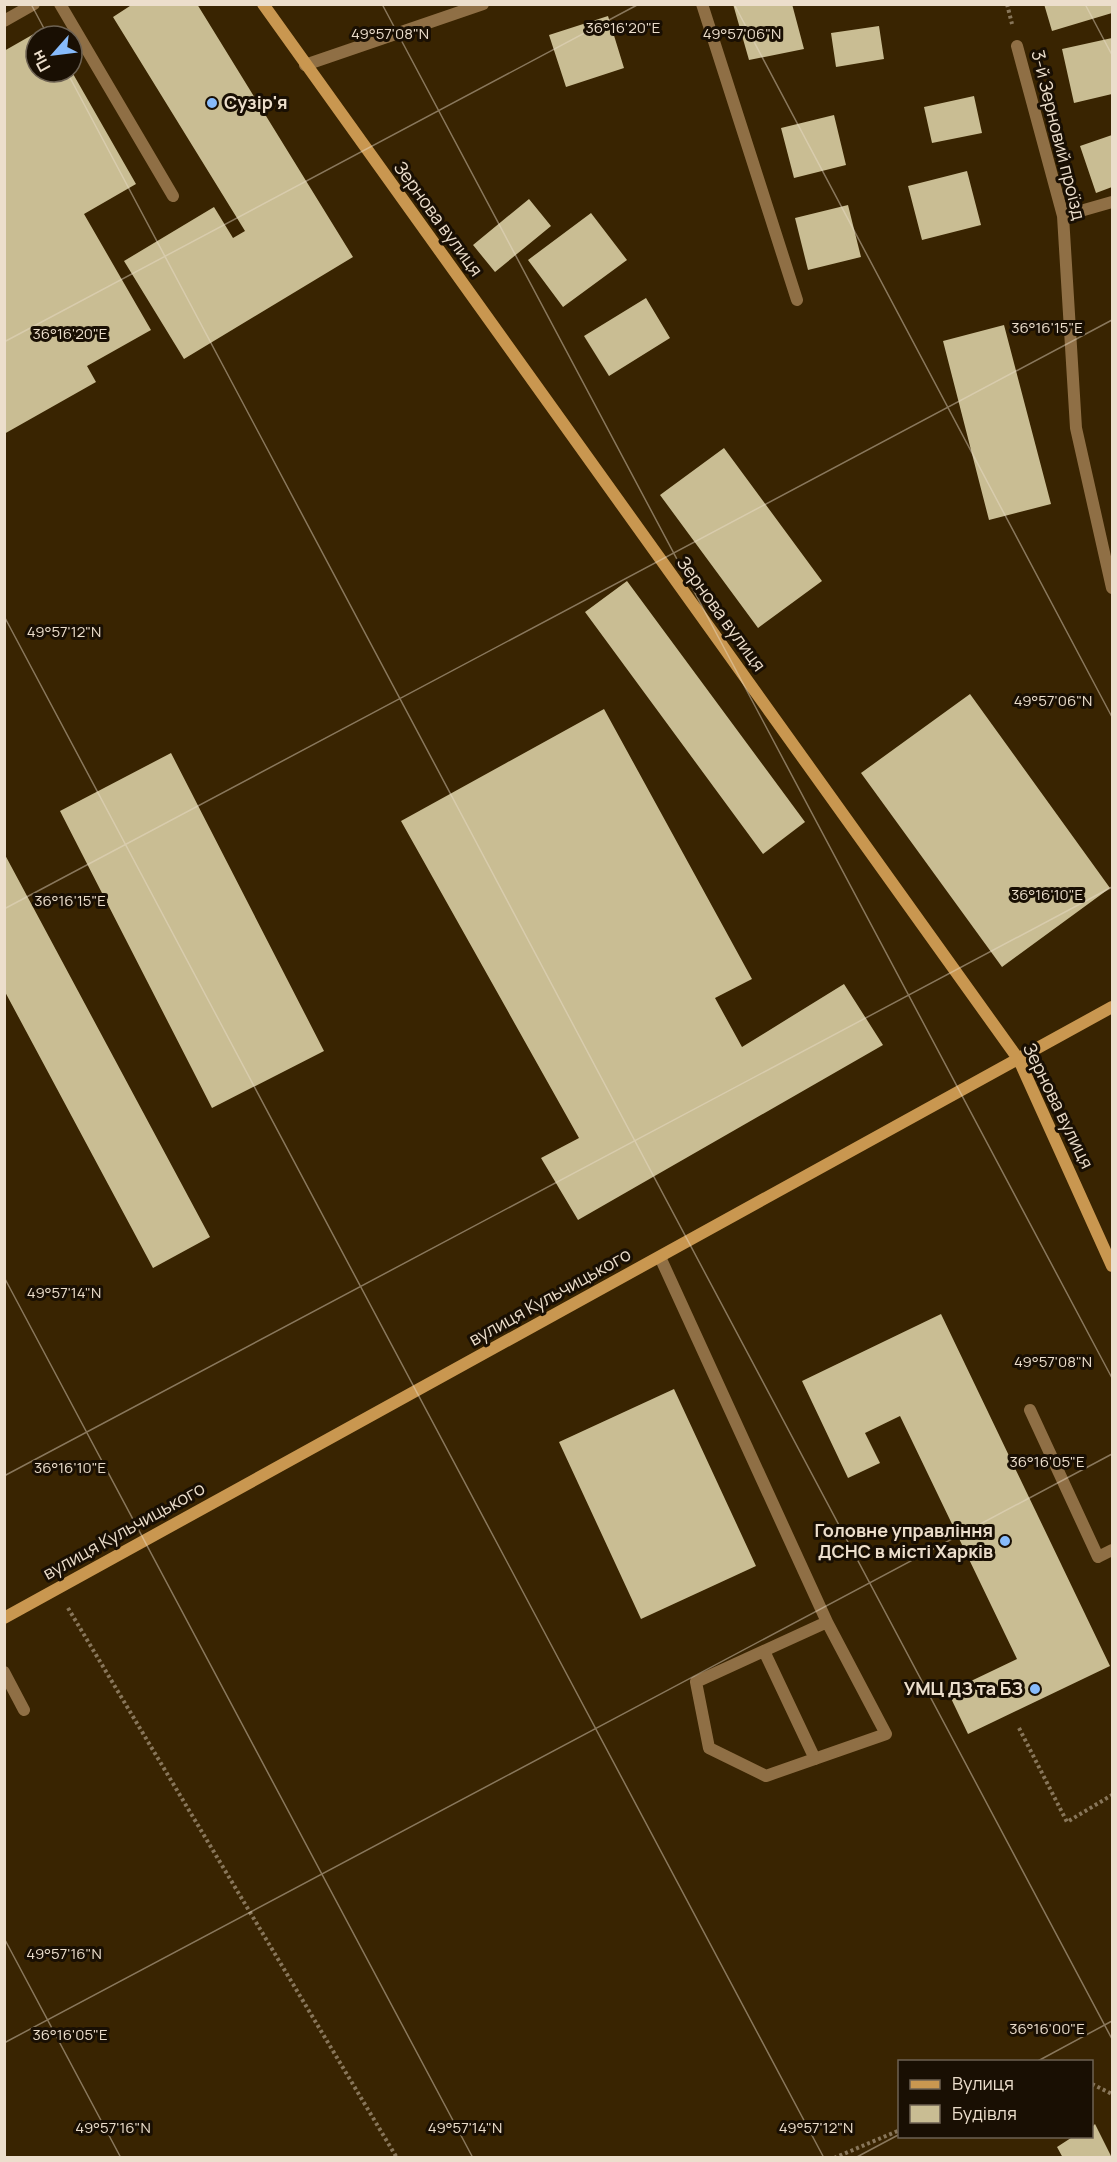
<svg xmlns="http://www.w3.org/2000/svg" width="1117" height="2162" font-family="Manrope,sans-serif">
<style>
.building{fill:#c9bd93}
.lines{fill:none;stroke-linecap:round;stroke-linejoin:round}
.path{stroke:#88765a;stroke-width:4;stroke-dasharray:3 3;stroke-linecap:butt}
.lane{stroke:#8f6f45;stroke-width:12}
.street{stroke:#8f6f45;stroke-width:12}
.secondary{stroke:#c99750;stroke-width:12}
.ticks{fill:none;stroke:#ecdecc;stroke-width:1.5;stroke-opacity:0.45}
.poi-dot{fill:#87bbfb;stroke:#190f03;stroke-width:2}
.labels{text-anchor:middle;stroke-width:6;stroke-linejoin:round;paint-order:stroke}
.poi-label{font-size:18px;font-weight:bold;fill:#ecdecc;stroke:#190f03;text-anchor:end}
.street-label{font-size:18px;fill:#ecdecc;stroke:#190f03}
.ticks-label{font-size:15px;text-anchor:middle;fill:#ecdecc;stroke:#190f03;stroke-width:6;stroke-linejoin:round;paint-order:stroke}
</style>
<rect width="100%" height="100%" fill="#392401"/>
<path class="building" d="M133,4H197L353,257L184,359L124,261L214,207L233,238L245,231L113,17Z
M733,4H792L804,49L749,60Z
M1044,4H1112V13L1052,31Z
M608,16L624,68L566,87L549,35Z
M879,26L884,59L836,67L831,33Z
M46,27L52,36H36V72H72L136,184L84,214L151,330L87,366L96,382L4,434V51Z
M1112,38V94L1074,103L1062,49Z
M974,96L982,133L932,143L924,107Z
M834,115L846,165L794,178L781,128Z
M1112,135V187L1096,193L1080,146Z
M967,171L981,225L922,240L908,186Z
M529,199L551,226L495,272L473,245Z
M848,205L861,257L808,270L795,218Z
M591,213L627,260L563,307L528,260Z
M646,298L670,338L609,376L584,336Z
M1004,325L1051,504L989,520L943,341Z
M724,448L822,581L758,628L660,495Z
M627,581L805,822L763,854L585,612Z
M970,694L1110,888L1002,967L861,773Z
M604,709L752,979L715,998L742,1047L844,984L883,1045L578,1220L541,1158L579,1138L401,821Z
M171,753L324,1051L212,1108L60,811Z
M4,853L210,1237L153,1268L4,990Z
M941,1314L1110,1666L968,1734L948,1692L1017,1659L900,1416L865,1433L880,1463L848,1478L802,1381Z
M674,1389L756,1566L641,1619L559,1442Z
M1095,2124L1112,2158H1063L1057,2147L1074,2136H1092V2127Z"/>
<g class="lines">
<path class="path" d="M1007,4L1012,24
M68,1608L397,2158
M1019,1728L1067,1822L1112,1795
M1092,2084L1112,2094
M834,2158L900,2130"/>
<path class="lane" d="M60,4L173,196
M702,4L797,300
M4,21L34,4
M660,1257L827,1622L696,1682L709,1748L766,1776L886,1734L827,1622
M1030,1410L1098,1557L1112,1550
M764,1651L815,1759
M4,1672L24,1710"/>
<path class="street" d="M1017,46L1063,216L1076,428L1112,588
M305,65L483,4
M1063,216L1112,202"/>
<path class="secondary" d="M263,4L1019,1060L1112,1266
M4,1618L1112,1007"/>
</g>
<path class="ticks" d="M31,4L48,36M382,4L1112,1378M734,4L1112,717M1085,4L1112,55M67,72L1112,2039M4,342L639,4M4,616L824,2158M4,909L1112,320M4,1277L473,2158M4,1476L1112,887M4,1938L121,2158M4,2043L1112,1454M1036,2062L1112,2021M855,2158L900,2134"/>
<g class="poi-dot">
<circle cx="212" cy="103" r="6"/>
<circle cx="1005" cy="1541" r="6"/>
<circle cx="1035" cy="1689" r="6"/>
</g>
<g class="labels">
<g class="poi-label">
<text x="224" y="109" text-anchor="start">Сузір'я</text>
<text x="993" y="1537">Головне управління<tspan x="993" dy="21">ДСНС в місті Харків</tspan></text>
<text x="1023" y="1695">УМЦ ДЗ та БЗ</text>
</g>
<g class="street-label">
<text transform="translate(1058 135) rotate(76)" y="6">3-й Зерновий проїзд</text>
<text transform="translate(438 219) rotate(54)" y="6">Зернова вулиця</text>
<text transform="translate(721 614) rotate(54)" y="6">Зернова вулиця</text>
<text transform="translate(1058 1106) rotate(64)" y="6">Зернова вулиця</text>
<text transform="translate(550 1297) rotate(-29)" y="6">вулиця Кульчицького</text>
<text transform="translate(124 1531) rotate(-29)" y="6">вулиця Кульчицького</text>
</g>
</g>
<g class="ticks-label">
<text x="623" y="33">36°16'20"E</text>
<text x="390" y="39">49°57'08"N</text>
<text x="742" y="39">49°57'06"N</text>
<text x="1047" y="333">36°16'15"E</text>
<text x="70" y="339">36°16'20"E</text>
<text x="64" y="637">49°57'12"N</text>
<text x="1053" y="706">49°57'06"N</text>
<text x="1047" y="900">36°16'10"E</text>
<text x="70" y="906">36°16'15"E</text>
<text x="64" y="1298">49°57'14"N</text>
<text x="1053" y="1367">49°57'08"N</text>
<text x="1047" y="1467">36°16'05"E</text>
<text x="70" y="1473">36°16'10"E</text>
<text x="64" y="1959">49°57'16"N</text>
<text x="1047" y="2034">36°16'00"E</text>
<text x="70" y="2040">36°16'05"E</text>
<text x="113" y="2133">49°57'16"N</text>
<text x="465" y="2133">49°57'14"N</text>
<text x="816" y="2133">49°57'12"N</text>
</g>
<rect width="1117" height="2162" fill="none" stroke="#ecdecc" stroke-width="12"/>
<rect x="898" y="2060" width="195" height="78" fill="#190f03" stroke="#6d6253" stroke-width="1.5"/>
<rect x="910" y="2080" width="30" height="9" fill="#c99750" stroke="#6d6253" stroke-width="1.5"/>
<text x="952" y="2090" font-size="18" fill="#ecdecc">Вулиця</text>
<rect x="910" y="2105" width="30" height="18" fill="#c9bd93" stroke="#6d6253" stroke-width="1.5"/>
<text x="952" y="2120" font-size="18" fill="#ecdecc">Будівля</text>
<g transform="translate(54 54) rotate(242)"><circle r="28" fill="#190f03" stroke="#6d6253" stroke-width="1.5"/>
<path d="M0-4.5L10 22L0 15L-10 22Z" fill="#87bbfb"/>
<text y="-9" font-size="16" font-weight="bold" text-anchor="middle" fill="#ecdecc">Пн</text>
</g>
</svg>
